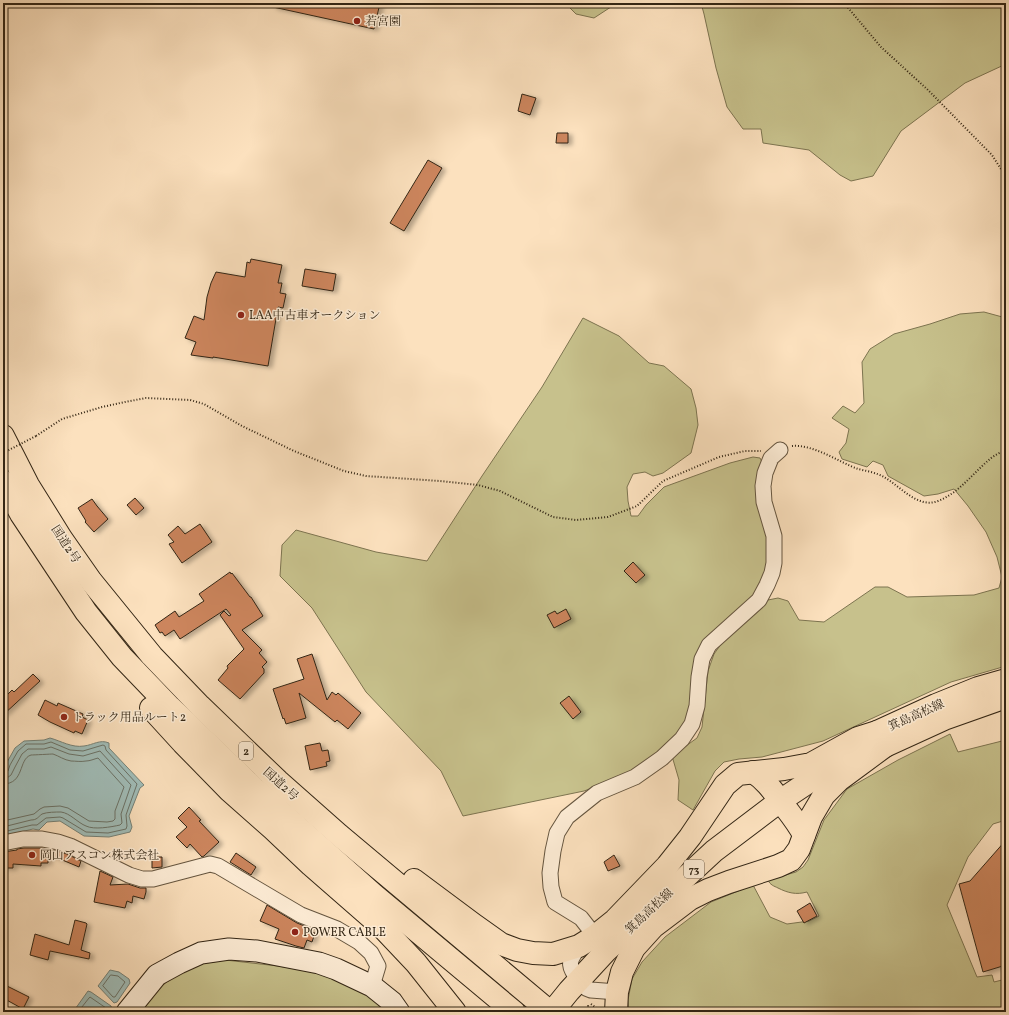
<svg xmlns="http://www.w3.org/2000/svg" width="1009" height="1015" viewBox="0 0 1009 1015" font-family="Vollkorn,'Noto Serif JP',serif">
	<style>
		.green { fill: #c7c18c; stroke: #7d7450 }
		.water { fill: #a0bcb7; stroke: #748076 }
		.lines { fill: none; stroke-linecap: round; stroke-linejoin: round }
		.shore { stroke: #6a7166; stroke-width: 1 }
		.building { fill: #cc855d; stroke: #332615; filter: url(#shadow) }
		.street-casing { stroke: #65553f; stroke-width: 17 }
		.secondary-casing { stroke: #332615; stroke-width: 23 }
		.primary-casing { stroke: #332615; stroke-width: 24 }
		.highway-casing { stroke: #332615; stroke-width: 24 }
		.path { stroke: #332615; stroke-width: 2; stroke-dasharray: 1 2; stroke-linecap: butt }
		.street { stroke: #fdecd5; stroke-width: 15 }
		.secondary { stroke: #fdecd5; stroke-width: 21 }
		.primary { stroke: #fce1be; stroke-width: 22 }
		.highway { stroke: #fce1be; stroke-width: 22 }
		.path-bridge { stroke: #332615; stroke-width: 2; stroke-dasharray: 1 2; stroke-linecap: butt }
		.poi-dot { fill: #8f2418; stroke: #fdecd5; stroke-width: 1.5 }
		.labels { text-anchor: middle; stroke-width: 3; stroke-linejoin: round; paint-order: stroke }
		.shield { fill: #fdecd5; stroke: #70614f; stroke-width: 1 }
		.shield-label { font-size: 11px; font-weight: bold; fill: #332615 }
		.poi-label { font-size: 12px; fill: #332615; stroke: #fdecd5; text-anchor: start }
		.street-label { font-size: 12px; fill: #332615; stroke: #fdecd5 }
	</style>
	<defs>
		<filter id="shadow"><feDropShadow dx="4" dy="2" stdDeviation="2" flood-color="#0004"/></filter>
	</defs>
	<rect width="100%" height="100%" fill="#fce1be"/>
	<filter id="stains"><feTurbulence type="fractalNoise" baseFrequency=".005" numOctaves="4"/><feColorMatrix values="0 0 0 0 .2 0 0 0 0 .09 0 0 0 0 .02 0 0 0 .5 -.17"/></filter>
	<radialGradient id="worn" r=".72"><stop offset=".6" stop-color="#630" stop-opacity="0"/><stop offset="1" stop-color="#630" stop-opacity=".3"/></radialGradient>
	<g class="green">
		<polygon points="565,3 617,3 594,18 576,14"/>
		<polygon points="701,3 1006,3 1006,7 1003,10 1006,12 1006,64 965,83 901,131 873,176 851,181 840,175 809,150 763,143 761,129 743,129 727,107 716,68 704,14"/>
		<polygon points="984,312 1006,318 1006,666 951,682 823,741 762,757 739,759 724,762 715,771 693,810 678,800 679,780 672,756 697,738 702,727 708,671 714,654 727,636 768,600 778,598 788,601 799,620 824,622 875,587 888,587 907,597 974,595 999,588 1002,577 997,557 986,532 968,506 954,489 938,494 924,496 888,476 883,465 873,461 867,467 842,459 839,452 846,443 849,429 832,418 843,406 855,413 864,403 862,362 870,349 894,334 930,324 960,314"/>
		<polygon points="583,318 619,336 649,363 664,366 691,389 696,408 698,425 691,453 663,473 653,476 645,472 633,474 627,487 628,501 631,516 638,516 646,505 664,487 730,463 753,457 760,458 762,462 770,551 764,581 755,595 705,643 687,719 677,734 661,753 625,776 584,791 463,816 441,771 366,692 312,608 280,576 282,545 296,530 376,552 427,561 482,476 542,387"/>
		<path d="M950 734 958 752 1006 740V820L993 824 968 857 947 905 977 977 992 975 994 982 1006 979V1012H629L628 1000 632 979 642 962 665 937 711 902 753 885 770 917 787 924 809 921 819 916 807 892C796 895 788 893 778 888 774 886 770 885 768 880L796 872 803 867 808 860 824 820 847 789 898 760Z"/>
		<polygon points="225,960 278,966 315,972 340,979 366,993 385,1012 138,1012 159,988 176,975 201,964"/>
	</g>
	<g class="water">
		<path d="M50 738C61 741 72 748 84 746 93 745 100 739 109 743V748L144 785 140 788 129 816 132 827 130 832 109 837 84 836 60 821 47 822 39 830 33 829 3 836V779L6 764 15 748 24 741 44 740Z"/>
		<polygon points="110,970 119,972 129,979 130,983 117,1002 114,1003 98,986"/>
		<polygon points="88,991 91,992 111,1006 112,1009 108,1012 73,1012"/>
	</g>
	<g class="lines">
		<g class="shore">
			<polyline points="3,773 6,773 8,771 10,765 18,751 26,744 44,744 51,742 70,750 83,751 103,745 105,746 106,750 137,784 126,815 127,826 126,829 108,833 86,832 63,818 60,817 46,818 37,825 32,825 3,832"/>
			<path d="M3 778H7L11 775 15 767 22 754 28 749H44L51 747 69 754 83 756 100 751 131 785 121 814 122 823 120 825C111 827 94 830 86 826 78 823 70 813 61 812 56 812 47 812 42 814 38 817 37 820 31 820L3 827"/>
			<path d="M3 784C25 784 18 759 31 755 33 755 52 754 53 754 59 756 64 760 71 761 75 761 81 762 86 761 90 761 94 759 98 758L124 787 115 811V819L113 821 107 822 89 821 68 808 60 806 44 807 40 809 34 814 3 821"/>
			<polygon points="111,975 118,976 125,982 115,997 113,997 103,986"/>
			<polyline points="78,1012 89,998 90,997 106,1008 106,1012"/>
		</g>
	</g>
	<g class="building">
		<polygon points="273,3 380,3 374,29 273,7"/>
		<polygon points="522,94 536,98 530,115 518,111"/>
		<polygon points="557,133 568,133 568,143 556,143"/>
		<polygon points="428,160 442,168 404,231 390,223"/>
		<polygon points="251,259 282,265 278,283 282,283 280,293 286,294 283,308 278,307 268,366 213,357 213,358 191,355 196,342 185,338 194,316 204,320 207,297 211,283 216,272 245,277 247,262 250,263"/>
		<polygon points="305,269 336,274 333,291 302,286"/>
		<polygon points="135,498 144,508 136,515 127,505"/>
		<polygon points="92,499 97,506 108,519 94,532 85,522 86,521 78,508"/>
		<polygon points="200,524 212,542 182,563 169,544 174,542 168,535 178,526 185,534"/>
		<polygon points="633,562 645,575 636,583 624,571"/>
		<polygon points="230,572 231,574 232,573 250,597 251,597 263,616 242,630 262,650 259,653 267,662 262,667 264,669 264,673 240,699 218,680 228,668 227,666 244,649 220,615 224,611 229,616 231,615 226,609 180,639 174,630 165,636 162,632 160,633 155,625 175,611 179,617 204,601 199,594"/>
		<polygon points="566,609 571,619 554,628 547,615 555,611 557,614"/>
		<polygon points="312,654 327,700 332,692 336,695 338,693 361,713 348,729 337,720 335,722 299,693 306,718 286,724 284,718 283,719 273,689 304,679 297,659"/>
		<polygon points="33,674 40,681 3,715 3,699 12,690 14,692"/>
		<polygon points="569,696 581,712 573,719 560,703"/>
		<polygon points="45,700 57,706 58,703 83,714 82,717 88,720 82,734 75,731 74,733 50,722 38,715"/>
		<polygon points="320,743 322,751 328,750 330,761 326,762 327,766 310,770 305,746"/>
		<polygon points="189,807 201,820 199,821 219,842 204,856 202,857 190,844 187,848 176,837 187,827 178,818"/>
		<polygon points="1006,840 1006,965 983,972 959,884 970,881"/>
		<polygon points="24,848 41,848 56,851 67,854 81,861 79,867 48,854 48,863 41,863 41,866 13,864 13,868 3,868 3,852 17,850 17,849"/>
		<polygon points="236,853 256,867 251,875 230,862"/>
		<polygon points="614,855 620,866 608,871 604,862"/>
		<polygon points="152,857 162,857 162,867 152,868"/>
		<polygon points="100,871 113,877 110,885 128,884 140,888 146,888 146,892 144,899 133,896 132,903 127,901 125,908 94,902"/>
		<polygon points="810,903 817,916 804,923 797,911"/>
		<polygon points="267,905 297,923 312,929 311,932 315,933 312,942 307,940 304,948 296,946 275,939 279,929 260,921"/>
		<polygon points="75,920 86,923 87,924 81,950 90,953 89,959 50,951 48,960 30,955 35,934 69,945"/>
		<polygon points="3,984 29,997 23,1009 3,998"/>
	</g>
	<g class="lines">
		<g class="street-casing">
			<g id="street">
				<polyline points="3,843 23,839 42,839 58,842 70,846 129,875 142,879 153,879 210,864 218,866 301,915 337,929 359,942 371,953 378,966 372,986"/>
				<polyline points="595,936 581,918 555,902 551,887 550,873 553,851 557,833 567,817 597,793 635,777 662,758 682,739 692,724 697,706 699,677 702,659 709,645 759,600 767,585 772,573 774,563 774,536 764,502 763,486 765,473 771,458 780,450"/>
				<path d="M575 975C566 962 572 958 579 946"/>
				<polyline points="586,988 591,990 617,992"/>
			</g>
		</g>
		<g class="secondary-casing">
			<polyline id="secondary" points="127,1012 157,975 179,963 201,953 229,949 257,951 319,963 336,969 372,986 392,1002 399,1012"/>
		</g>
		<g class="primary-casing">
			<g id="primary">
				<polyline points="867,754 885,746 944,719 1006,697"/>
				<polyline points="552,1012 569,991 605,952 714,851 780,801 807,783 835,766 877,732 936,705 978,688 1006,680"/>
			</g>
		</g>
		<g class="highway-casing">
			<g id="highway">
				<polyline points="3,436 28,485 61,538 91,581 152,656 200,706 278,781 339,835 550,1012"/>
				<polyline points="3,481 21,514 86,612 122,657 170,707 254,788 374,895 514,1012"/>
				<polyline points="151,708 183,743 230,791 273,829 311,865 382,927 416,963 455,1012"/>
				<path d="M753 772C767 781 775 794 785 807 792 816 799 825 804 835"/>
				<polyline points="414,880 473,924 501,944 517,950 533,953 553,954 579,946 595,936 615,920 667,866 690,837 725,785 738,774 784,769 811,764 858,738 877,732"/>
				<polyline points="616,1012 617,992 622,972 634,948 653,927 690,899 708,890 729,882 778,866 791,860 799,849 811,817 824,795 839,780 885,746"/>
			</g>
		</g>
		<g class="path">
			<polyline points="844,3 881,47 928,90 992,155 1006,177"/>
			<polyline points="36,436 62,419 102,407 125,402 146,398 190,400 204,404 242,426 294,451 344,471 366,476 440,481 478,485 500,491 553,517 576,520 608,517 637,506 663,481 719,457 745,451 761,451"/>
			<path d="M792 446C813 444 839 462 858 469 867 471 877 473 884 477 900 486 918 509 938 501 959 493 973 473 990 459 995 455 1001 452 1006 450"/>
			<polyline points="591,1004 599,1010"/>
			<polyline points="584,1011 588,1006 594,1012"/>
		</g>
		<use href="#street" class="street"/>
		<use href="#secondary" class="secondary"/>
		<use href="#primary" class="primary"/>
		<use href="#highway" class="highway"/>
		<polyline class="path-bridge" points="3,453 36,436"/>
	</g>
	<g class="poi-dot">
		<circle cx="357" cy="21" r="4"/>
		<circle cx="241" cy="315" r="4"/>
		<circle cx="64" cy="717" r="4"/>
		<circle cx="32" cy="855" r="4"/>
		<circle cx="295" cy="932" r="4"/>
	</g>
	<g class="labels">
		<g class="shield">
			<rect x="239" y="742" width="14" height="18" rx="3"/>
			<rect x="684" y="860" width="20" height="18" rx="3"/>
		</g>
		<g class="shield-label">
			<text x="246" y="755">2</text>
			<text x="694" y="873">73</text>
		</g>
		<g class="poi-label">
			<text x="365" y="25">若宮園</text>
			<text x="249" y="319">LAA中古車オークション</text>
			<text x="72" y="721">トラック用品ルート2</text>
			<text x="40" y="859">岡山アスコン株式会社</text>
			<text x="303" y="936">POWER CABLE</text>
		</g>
		<g class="street-label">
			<text transform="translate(66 544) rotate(57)" y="4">国道2号</text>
			<text transform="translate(916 715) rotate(-24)" y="4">箕島高松線</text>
			<text transform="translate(281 784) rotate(42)" y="4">国道2号</text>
			<text transform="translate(649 911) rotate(-43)" y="4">箕島高松線</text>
		</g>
	</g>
	<rect width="1009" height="1015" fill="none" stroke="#fce1be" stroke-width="16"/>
	<rect x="4" y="4" width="1001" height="1007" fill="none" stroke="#332615" stroke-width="2"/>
	<rect x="8" y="8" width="993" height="999" fill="none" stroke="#332615"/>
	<rect width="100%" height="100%" filter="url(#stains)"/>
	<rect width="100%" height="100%" fill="url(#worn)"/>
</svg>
